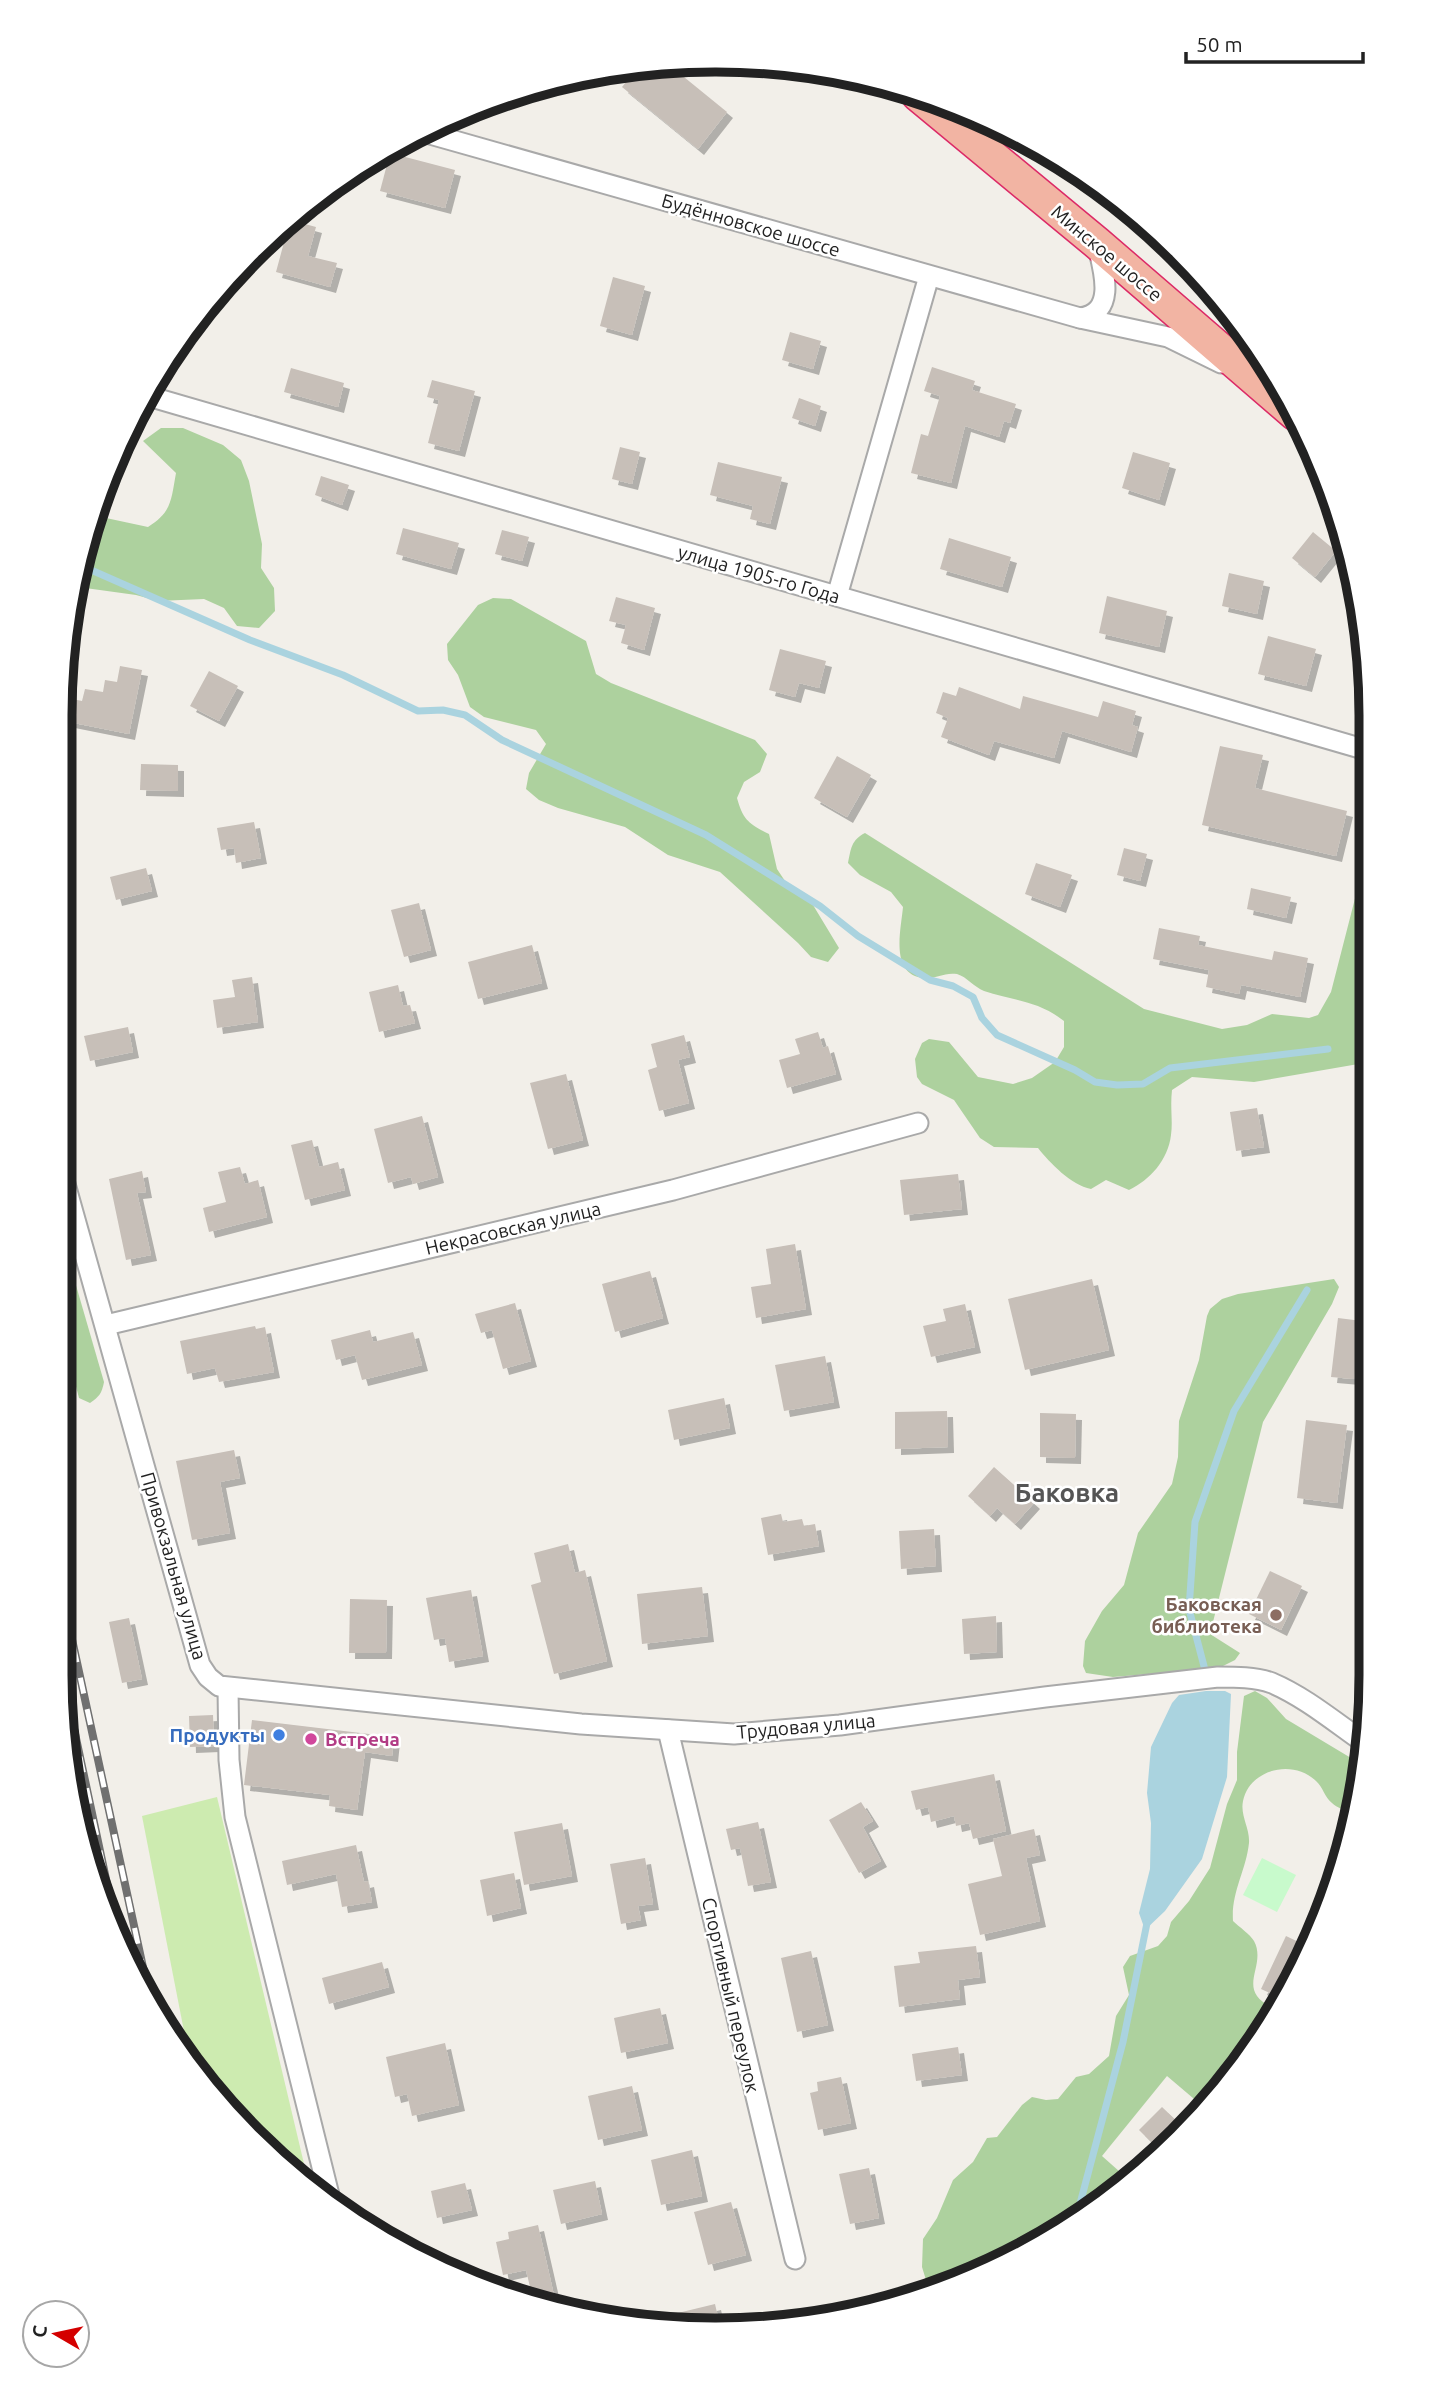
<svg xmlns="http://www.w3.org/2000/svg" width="1431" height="2390" viewBox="0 0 1431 2390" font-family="Ubuntu,sans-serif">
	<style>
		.grass { fill: #cdebb0 }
		.forest { fill: #add19e }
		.park { fill: #c8facc }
		.water { fill: #aad3df }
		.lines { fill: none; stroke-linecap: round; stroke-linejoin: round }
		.stream { stroke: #aad3df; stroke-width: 7 }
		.building { fill: #c7bfb8; filter: url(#shadow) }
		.minor-casing { stroke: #a9a9a9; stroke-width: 23 }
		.trunk-casing { stroke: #dc2a67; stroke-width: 35 }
		.minor { stroke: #fff; stroke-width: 19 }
		.trunk { stroke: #f2b4a3; stroke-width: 32 }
		.rail-casing { stroke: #707070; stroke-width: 8 }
		.rail { stroke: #fff; stroke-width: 5; stroke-dasharray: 16; stroke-linecap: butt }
		.education-dot { fill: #8d6e63; stroke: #fff; stroke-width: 2.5 }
		.shop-dot { fill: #3f7fe0; stroke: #fff; stroke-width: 2.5 }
		.hotel-dot { fill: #d1479c; stroke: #fff; stroke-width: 2.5 }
		.labels { text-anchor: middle; stroke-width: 5; stroke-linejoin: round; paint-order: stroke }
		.street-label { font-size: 19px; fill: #222; stroke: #fff }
		.education-label { font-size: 19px; font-weight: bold; fill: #785e54; stroke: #fff; text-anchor: end }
		.shop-label { font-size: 19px; font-weight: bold; fill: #366cbe; stroke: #fff; text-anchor: end }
		.hotel-label { font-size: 19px; font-weight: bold; fill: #b23c85; stroke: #fff; text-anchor: start }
		.district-label { font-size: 26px; font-weight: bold; fill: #555; stroke: #fff }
		.rim { fill: none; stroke: #222; stroke-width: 9 }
	</style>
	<defs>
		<filter id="shadow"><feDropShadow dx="6" dy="6" stdDeviation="0" flood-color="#0004"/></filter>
	</defs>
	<rect width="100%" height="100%" fill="#f2efe9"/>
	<polygon class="grass" points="217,1797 310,2189 195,2074 191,2067 142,1816"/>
	<g class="forest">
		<path d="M161 428H183L223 445 241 460 249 481 262 544 261 568 274 588 275 611 259 628 237 626 224 608 204 599 158 601 136 595 78 587 93 510 106 518 148 527C172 512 171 500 176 473L143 441Z"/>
		<path d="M493 598 511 599 586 641 596 674 611 683 755 740 767 754 760 772 744 782 737 798C743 820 749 824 769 834L777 869 787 884 813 905 839 948 828 962 811 957 798 943 720 872 668 855 625 827 558 808 539 800 526 789 529 773 546 744 536 730 484 717 470 707 458 675 448 660 447 644 478 605Z"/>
		<path d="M865 833 1144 1009 1222 1029 1247 1025 1272 1014 1309 1018 1318 1015 1331 992 1370 840V1062L1254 1082 1192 1077 1172 1090C1170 1107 1173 1121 1171 1135 1168 1160 1150 1180 1129 1190L1106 1180 1091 1189C1071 1185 1050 1163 1038 1148L994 1147 980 1138 954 1100 922 1084 917 1077 915 1059 922 1043 929 1039 949 1042 978 1077 1013 1084 1032 1078 1055 1062 1064 1047V1021C1037 1000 1014 1001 984 991 974 987 967 977 957 974 944 972 936 979 925 978 889 976 901 930 903 907L891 892 860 875 848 863C851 849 851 840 865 833Z"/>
		<path d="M60 1230 104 1382C102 1393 99 1397 90 1403L79 1398 60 1326Z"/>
		<polygon points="1334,1279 1339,1287 1332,1304 1263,1422 1210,1634 1240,1653 1235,1660 1219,1668 1113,1677 1086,1673 1083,1666 1085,1641 1102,1611 1124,1585 1138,1533 1172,1484 1178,1457 1179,1421 1199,1360 1207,1316 1210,1309 1222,1299 1238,1294"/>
		<path d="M1255 1691 1267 1698 1286 1719 1361 1764 1351 1813C1345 1810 1337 1808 1332 1803 1325 1798 1323 1787 1316 1781 1294 1759 1250 1768 1243 1801 1240 1816 1250 1828 1249 1843 1246 1871 1231 1892 1233 1921 1239 1927 1250 1934 1254 1941 1268 1967 1232 1991 1276 2009L1261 2039 1200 2104 1167 2076 1102 2156 1129 2180 1115 2195 936 2290 926 2280 922 2267 923 2239 937 2218 953 2180 973 2162 987 2138 997 2137 1022 2105 1032 2097 1046 2100 1058 2099 1076 2077 1089 2074 1109 2056 1116 2016 1129 1995 1123 1967 1130 1956 1158 1946 1167 1936 1171 1922 1189 1901 1210 1868 1227 1804 1237 1780V1752L1244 1696Z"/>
	</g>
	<polygon class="park" points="1262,1858 1296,1875 1277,1912 1243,1895"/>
	<polygon class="water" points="1206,1691 1225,1691 1231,1694 1227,1777 1202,1859 1165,1911 1145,1930 1139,1913 1150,1869 1151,1823 1147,1793 1151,1747 1172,1703 1179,1695"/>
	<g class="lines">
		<g class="stream">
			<polyline points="82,566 250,640 343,675 418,711 443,710 465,715 502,740 706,835 820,906 858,936 930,980 953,986 973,997 982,1018 997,1035 1075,1070 1095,1082 1117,1085 1143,1084 1170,1068 1328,1049"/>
			<polyline points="1205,1670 1189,1609 1195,1522 1234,1411 1307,1290"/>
			<polyline points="1077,2215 1123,2042 1147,1923"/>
		</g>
	</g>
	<g class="building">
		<polygon points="668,64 727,112 698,149 622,87 638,67"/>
		<polygon points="390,153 455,170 445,208 380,191"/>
		<polygon points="290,220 316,227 308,256 337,263 330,287 276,272"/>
		<polygon points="613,277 645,286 632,335 600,326"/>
		<polygon points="790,332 821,341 813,369 782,360"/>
		<polygon points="932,367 975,381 972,390 1016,404 1010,423 1004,421 999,437 965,426 951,483 911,473 921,434 928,436 940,396 924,391"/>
		<polygon points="291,368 344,383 338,407 284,392"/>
		<polygon points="432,380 475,391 459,451 428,443 439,400 427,397"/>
		<polygon points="799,398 821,406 815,426 792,418"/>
		<polygon points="620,447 640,452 632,484 612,479"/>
		<polygon points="1133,452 1170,463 1159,500 1122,488"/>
		<polygon points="718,462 782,477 770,524 750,519 753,506 710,495"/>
		<polygon points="321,476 349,485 342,505 315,495"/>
		<polygon points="403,528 459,543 451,569 396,554"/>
		<polygon points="502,530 529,537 522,561 495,554"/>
		<polygon points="1313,532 1336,551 1315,577 1292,558"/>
		<polygon points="949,538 1011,557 1002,587 940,569"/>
		<polygon points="1229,573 1264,581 1257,614 1222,606"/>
		<polygon points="1107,596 1167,611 1159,647 1099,633"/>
		<polygon points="616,597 655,608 644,650 621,643 626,625 609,621"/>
		<polygon points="1268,636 1316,649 1306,686 1258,674"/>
		<polygon points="780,649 826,661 819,688 799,683 795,697 769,690"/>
		<polygon points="120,666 142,670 129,734 64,721 68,698 82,701 85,689 103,692 105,680 117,682"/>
		<polygon points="209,671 238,686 219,721 190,706"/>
		<polygon points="959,687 1020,709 1023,696 1098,717 1103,701 1136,711 1132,725 1138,727 1131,752 1062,731 1054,758 994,741 989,755 941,737 948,718 936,713 943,692 956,696"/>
		<polygon points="1220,746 1263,755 1255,788 1347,811 1336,856 1202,825"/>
		<polygon points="837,756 871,775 847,817 814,798"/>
		<polygon points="141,764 178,765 178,791 140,790"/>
		<polygon points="254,822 261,858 236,863 234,848 221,850 217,828"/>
		<polygon points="1124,848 1147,854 1140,881 1117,875"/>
		<polygon points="1036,863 1072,875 1060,907 1025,894"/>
		<polygon points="146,868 152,891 116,900 110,877"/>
		<polygon points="1251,888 1291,897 1286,918 1247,909"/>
		<polygon points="419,903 431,950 404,957 391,910"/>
		<polygon points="1159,928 1200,936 1198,945 1272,960 1274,951 1308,958 1300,997 1241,985 1239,994 1206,987 1209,970 1153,959"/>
		<polygon points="532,945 542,983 478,999 468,962"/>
		<polygon points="252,977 258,1022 217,1028 213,1000 235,997 232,980"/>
		<polygon points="398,985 403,1006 410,1005 415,1023 379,1032 369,992"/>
		<polygon points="128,1027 133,1052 90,1061 84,1036"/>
		<polygon points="818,1032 823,1048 828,1046 836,1074 787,1088 779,1060 800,1054 795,1039"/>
		<polygon points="684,1035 690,1057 678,1060 689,1103 659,1111 648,1070 657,1067 651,1044"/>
		<polygon points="566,1074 583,1140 548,1149 530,1083"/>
		<polygon points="1257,1108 1264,1147 1236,1151 1230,1112"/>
		<polygon points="422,1116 438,1177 413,1184 411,1177 388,1183 374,1129"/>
		<polygon points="312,1140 319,1167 338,1162 345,1190 305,1200 291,1145"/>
		<polygon points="240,1167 245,1184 258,1180 267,1217 209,1232 203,1208 226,1202 218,1172"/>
		<polygon points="142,1171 146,1192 137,1193 151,1255 126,1260 109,1179"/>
		<polygon points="958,1174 962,1209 904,1215 900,1180"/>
		<polygon points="795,1244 806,1309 756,1318 751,1287 771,1284 766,1249"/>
		<polygon points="650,1271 663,1318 615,1332 602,1284"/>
		<polygon points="1092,1279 1109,1350 1025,1370 1008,1299"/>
		<polygon points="515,1303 531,1361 503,1369 492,1330 481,1333 475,1314"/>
		<polygon points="965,1304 975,1347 931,1357 923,1326 946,1321 943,1309"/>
		<polygon points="1338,1318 1370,1322 1370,1354 1357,1353 1354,1379 1331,1377"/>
		<polygon points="255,1326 256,1329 265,1327 274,1372 219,1382 215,1368 187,1374 180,1341"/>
		<polygon points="370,1330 373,1342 413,1332 422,1365 362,1380 355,1355 336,1360 331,1340"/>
		<polygon points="825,1356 834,1402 784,1411 775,1365"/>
		<polygon points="724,1398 730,1428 674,1440 668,1410"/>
		<polygon points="947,1411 948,1447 895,1449 895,1412"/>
		<polygon points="1040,1413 1076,1414 1075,1458 1040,1457"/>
		<polygon points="1306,1420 1347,1425 1337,1503 1297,1498"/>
		<polygon points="234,1450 240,1478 220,1482 230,1533 192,1540 176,1461"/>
		<polygon points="994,1467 1034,1503 1015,1524 997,1508 990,1516 968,1496"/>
		<polygon points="781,1514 783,1522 802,1519 804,1526 815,1524 819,1546 768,1555 761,1518"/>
		<polygon points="934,1529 936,1566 901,1569 899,1531"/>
		<polygon points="568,1544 575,1573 585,1570 607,1661 554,1674 531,1585 541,1582 534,1553"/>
		<polygon points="1270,1571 1302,1586 1281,1630 1249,1614"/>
		<polygon points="702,1587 708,1636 642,1644 637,1594"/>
		<polygon points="471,1590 483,1656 449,1662 445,1638 434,1640 426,1598"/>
		<polygon points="350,1599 387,1600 386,1653 349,1653"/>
		<polygon points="996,1616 997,1652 964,1654 962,1619"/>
		<polygon points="129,1618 142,1679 122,1683 109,1622"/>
		<polygon points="213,1715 214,1746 190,1747 189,1716"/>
		<polygon points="252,1720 394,1737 392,1756 365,1752 357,1810 329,1806 330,1795 244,1785"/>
		<polygon points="994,1774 1006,1831 973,1839 969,1823 956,1826 954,1816 931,1822 928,1807 916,1810 911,1791"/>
		<polygon points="861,1802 873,1821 863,1827 881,1861 859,1873 829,1820"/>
		<polygon points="758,1822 771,1882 748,1886 740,1848 731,1850 726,1829"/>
		<polygon points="562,1823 572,1876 524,1885 514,1832"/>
		<polygon points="1034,1829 1040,1855 1026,1858 1040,1921 980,1935 968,1884 1002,1876 993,1839"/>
		<polygon points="356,1845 364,1882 368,1881 372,1902 342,1907 336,1874 287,1885 282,1861"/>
		<polygon points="645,1858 653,1904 638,1906 641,1920 621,1924 610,1864"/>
		<polygon points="514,1873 521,1908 487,1916 480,1880"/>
		<polygon points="1286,1936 1307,1946 1281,1998 1261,1989"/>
		<polygon points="976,1946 980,1977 958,1980 960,1999 899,2007 894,1966 920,1963 918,1952"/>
		<polygon points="811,1951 828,2025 797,2032 781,1958"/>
		<polygon points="382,1962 389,1987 329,2004 322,1978"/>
		<polygon points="660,2008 668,2043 621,2053 614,2018"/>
		<polygon points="445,2043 459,2105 412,2116 407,2094 395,2097 386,2057"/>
		<polygon points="958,2047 962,2075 916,2081 912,2054"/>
		<polygon points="841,2077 851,2123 818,2130 810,2093 818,2091 817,2082"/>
		<polygon points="632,2086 642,2130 598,2140 588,2096"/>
		<polygon points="1162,2107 1181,2125 1158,2149 1139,2130"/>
		<polygon points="692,2150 702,2196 661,2205 651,2160"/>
		<polygon points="869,2168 879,2218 850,2224 839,2174"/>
		<polygon points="595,2181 602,2214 561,2224 553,2190"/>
		<polygon points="465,2183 472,2210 437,2218 431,2191"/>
		<polygon points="731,2202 746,2255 708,2265 694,2212"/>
		<polygon points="538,2225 556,2304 533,2300 526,2270 503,2275 496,2242 509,2239 508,2232"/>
		<polygon points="715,2304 721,2330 715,2330 649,2320"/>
	</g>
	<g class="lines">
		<g class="minor-casing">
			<g id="minor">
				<polyline points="423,132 1080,318 1168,337 1221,363"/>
				<path d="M1080 318C1118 313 1103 268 1097 243"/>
				<polyline points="148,396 1370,751"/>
				<polyline points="837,596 929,276"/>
				<path d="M60 1166 200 1665 208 1677 219 1686 581 1724 734 1734 840 1725 1045 1697 1218 1677C1235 1677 1256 1677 1272 1683 1305 1697 1336 1723 1365 1743"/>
				<polyline points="106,1325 673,1190 918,1123"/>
				<polyline points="228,1688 229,1760 235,1817 331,2203"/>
				<polyline points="668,1730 795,2259"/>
			</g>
		</g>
		<g class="trunk-casing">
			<polyline id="trunk" points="918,95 1097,243 1295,414"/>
		</g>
		<use href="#minor" class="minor"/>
		<use href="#trunk" class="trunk"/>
		<g class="rail-casing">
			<g id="rail">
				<polyline points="60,1584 146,1981"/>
				<polyline points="60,1663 116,1926"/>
			</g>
		</g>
		<use href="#rail" class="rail"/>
	</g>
	<circle class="education-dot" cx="1276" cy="1615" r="7"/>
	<circle class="shop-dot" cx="279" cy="1735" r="7"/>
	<circle class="hotel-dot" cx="311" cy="1739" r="7"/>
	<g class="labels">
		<g class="street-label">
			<text transform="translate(751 225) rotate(16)" y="7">Будённовское шоссе</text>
			<text transform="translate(1107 253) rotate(40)" y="7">Минское шоссе</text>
			<text transform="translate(759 574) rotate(16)" y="7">улица 1905-го Года</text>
			<text transform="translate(513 1228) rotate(-13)" y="7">Некрасовская улица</text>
			<text transform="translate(174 1566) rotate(74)" y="7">Привокзальная улица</text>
			<text transform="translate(806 1726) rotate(-5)" y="7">Трудовая улица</text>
			<text transform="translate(731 1995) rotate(77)" y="7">Спортивный переулок</text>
		</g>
		<g class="education-label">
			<text x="1262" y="1611">Баковская<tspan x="1262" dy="22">библиотека</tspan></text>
		</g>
		<g class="shop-label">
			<text x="265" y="1742">Продукты</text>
		</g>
		<g class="hotel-label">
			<text x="325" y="1746">Встреча</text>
		</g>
		<g class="district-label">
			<text x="1067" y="1502">Баковка</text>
		</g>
	</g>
	<path d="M0 0H1431V2390H0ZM715 72H716A643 643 0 0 1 1359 715V1675A643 643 0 0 1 716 2318H715A643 643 0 0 1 72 1675V715A643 643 0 0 1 715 72Z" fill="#fff" fill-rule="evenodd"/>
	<path class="rim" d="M715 72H716A643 643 0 0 1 1359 715V1675A643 643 0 0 1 716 2318H715A643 643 0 0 1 72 1675V715A643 643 0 0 1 715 72Z"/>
	<g transform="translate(56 2334) rotate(279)"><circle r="33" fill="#ffffff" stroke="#a7a7a7" stroke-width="2"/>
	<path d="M0-5L12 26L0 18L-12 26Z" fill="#d40000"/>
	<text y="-10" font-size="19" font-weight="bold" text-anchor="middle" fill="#222222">С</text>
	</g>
	<path d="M1186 52v10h177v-10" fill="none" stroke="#222222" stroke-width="3.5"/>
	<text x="1196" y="52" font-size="21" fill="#222222" stroke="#ffffff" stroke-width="5" paint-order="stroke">50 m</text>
</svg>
